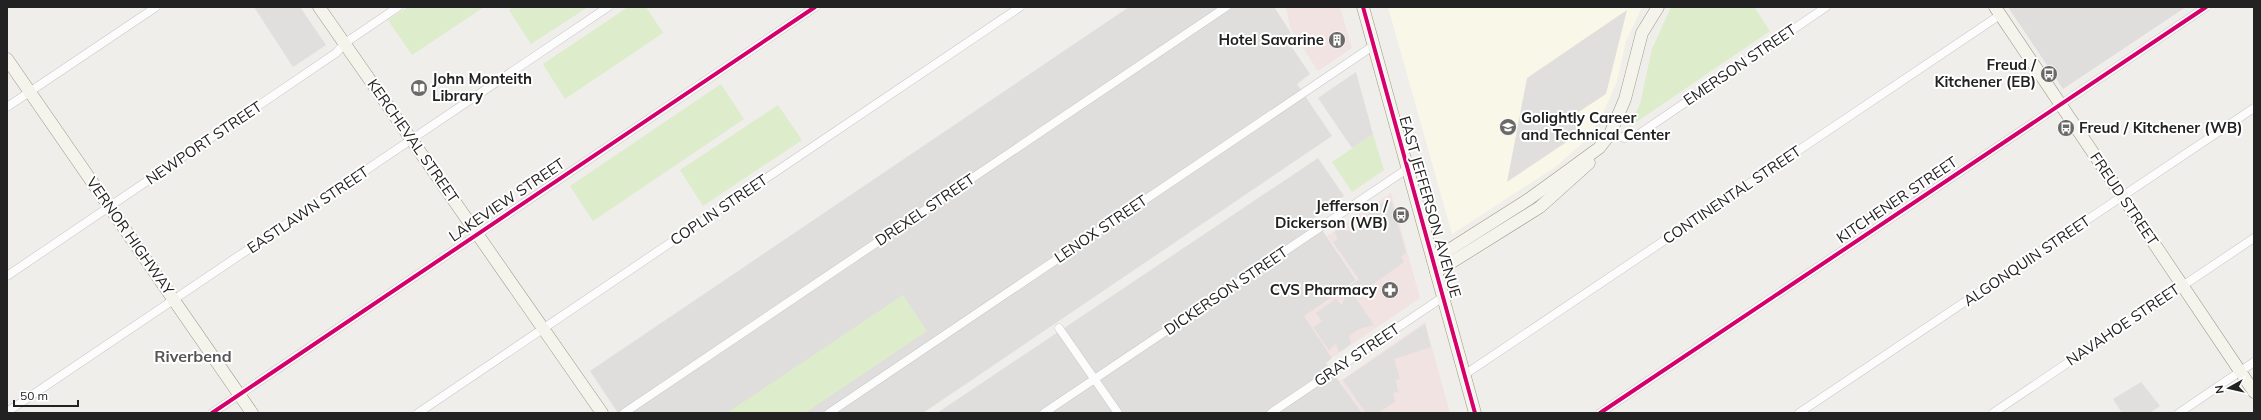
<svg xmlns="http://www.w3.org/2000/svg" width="2261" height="420" viewBox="0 0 2261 420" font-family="Mulish,sans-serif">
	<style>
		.residential { fill: #dfdedc }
		.commercial { fill: #f1e3e1 }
		.education { fill: #f8f7e8 }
		.grass { fill: #ddeccb }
		.parking { fill: #e0dfde }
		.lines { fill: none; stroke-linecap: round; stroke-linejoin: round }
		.street-casing { stroke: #c9c8c7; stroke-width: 9 }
		.secondary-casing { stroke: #999a82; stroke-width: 13 }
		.street { stroke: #fdfcfc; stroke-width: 8 }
		.secondary { stroke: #f4f4ed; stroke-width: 12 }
		.cycleway-casing { stroke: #fff; stroke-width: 6 }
		.cycleway { stroke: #d6006c; stroke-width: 4 }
		.labels { text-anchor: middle; stroke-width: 4; stroke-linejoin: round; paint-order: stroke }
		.poi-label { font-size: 15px; font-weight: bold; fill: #222; stroke: #fff; text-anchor: end }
		.street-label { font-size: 15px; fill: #222; stroke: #fff }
		.neighbourhood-label { font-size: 16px; font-weight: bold; fill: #555; stroke: #fff }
	</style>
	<rect width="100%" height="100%" fill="#f0eeeb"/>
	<g class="residential">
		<polygon points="1129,7 1274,7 1291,33 1285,37 1310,74 1297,84 1332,136 923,413 618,413 590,371"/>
		<polygon points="2008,7 2186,7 2063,89"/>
		<polygon points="1318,158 1344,196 1314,218 1356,280 1305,316 1332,358 1326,363 1362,413 937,413"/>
	</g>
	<g class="commercial">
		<polygon points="1286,7 1340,7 1352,48 1318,71 1290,28"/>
		<polygon points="1391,193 1420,298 1332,358 1304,316 1357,280 1327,236"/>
		<polygon points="1425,322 1450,413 1362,413 1340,381"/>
	</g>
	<polygon class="education" points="1388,7 1642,7 1626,41 1617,81 1603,114 1585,141 1554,168 1452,234"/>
	<g class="grass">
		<polygon points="408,7 484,7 412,55 388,20"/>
		<polygon points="513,7 588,7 531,44 509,10"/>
		<polygon points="628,7 646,7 663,33 565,99 543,64"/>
		<polygon points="1671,7 1754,7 1770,31 1629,127 1640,104 1652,49"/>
		<polygon points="721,84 744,119 593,221 570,186"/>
		<polygon points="778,105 802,140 703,206 680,170"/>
		<polygon points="1373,134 1384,170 1352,192 1332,162"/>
		<polygon points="903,295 927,331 805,413 727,413"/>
	</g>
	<g class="parking">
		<polygon points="254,7 300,7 326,45 293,67"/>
		<polygon points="1627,10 1606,94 1577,113 1577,135 1507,182 1527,78"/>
		<polygon points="1356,72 1373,134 1352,148 1318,98"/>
		<polygon points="1391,200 1406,253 1401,257 1404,262 1355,297 1374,325 1359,329 1349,336 1351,344 1339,352 1336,344 1329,350 1313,327 1322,321 1316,313 1336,299 1342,305 1345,296 1349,290 1347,288 1359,279 1333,242 1338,239 1334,232 1343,226 1346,231 1350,231 1370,218 1367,213 1382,203"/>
		<polygon points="1425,324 1431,347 1394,359 1400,379 1396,380 1398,392 1393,393 1395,402 1378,413 1366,413 1343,380"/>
		<polygon points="2141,382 2160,406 2150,413 2122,413 2113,399"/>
	</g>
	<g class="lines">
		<g class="street-casing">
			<g id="street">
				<polyline points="7,107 156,7"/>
				<polyline points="1610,134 1624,138 1636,136 1826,7"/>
				<polyline points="7,276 336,53 345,43 398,7"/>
				<polyline points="1059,328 1118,413"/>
				<polyline points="1464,375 2000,15"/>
				<polyline points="7,412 608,7"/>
				<polyline points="212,413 815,7"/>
				<polyline points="418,413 1020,7"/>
				<polyline points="624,413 1226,7"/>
				<polyline points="829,413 1373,46"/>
				<polyline points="1044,413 1407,169"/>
				<polyline points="1271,413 1443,297"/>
				<polyline points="1600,413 2206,7"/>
				<polyline points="1799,413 2254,108"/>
				<polyline points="1993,413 2254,238"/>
				<polyline points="2179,413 2254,362"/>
			</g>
		</g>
		<g class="secondary-casing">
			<g id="secondary">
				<polyline points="319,7 602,413"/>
				<polyline points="1363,7 1475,413"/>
				<polyline points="1995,7 2254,392"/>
				<polyline points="7,59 252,413"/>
				<polyline points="1433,260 1529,199 1599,148 1610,134 1625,99 1642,33 1658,7"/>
				<polyline points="1436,272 1540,207 1589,163"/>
			</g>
		</g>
		<use href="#street" class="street"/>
		<use href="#secondary" class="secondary"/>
		<g class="cycleway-casing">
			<g id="cycleway">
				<polyline points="1363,7 1475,413"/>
				<polyline points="212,413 815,7"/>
				<polyline points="1600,413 2206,7"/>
			</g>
		</g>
		<use href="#cycleway" class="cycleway"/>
	</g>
	<defs>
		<g id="building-disc" transform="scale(0.9)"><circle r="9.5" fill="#6a6968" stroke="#fff"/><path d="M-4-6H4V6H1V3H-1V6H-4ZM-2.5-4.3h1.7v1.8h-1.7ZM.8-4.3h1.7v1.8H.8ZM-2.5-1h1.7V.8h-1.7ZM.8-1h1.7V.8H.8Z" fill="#fff"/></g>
		<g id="bus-disc" transform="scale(0.9)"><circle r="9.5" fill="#6a6968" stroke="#fff"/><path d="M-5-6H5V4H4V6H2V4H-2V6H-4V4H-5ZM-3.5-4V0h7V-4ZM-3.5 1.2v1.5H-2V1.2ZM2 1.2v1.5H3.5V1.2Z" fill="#fff"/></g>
		<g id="library-disc" transform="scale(0.9)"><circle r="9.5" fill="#6a6968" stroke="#fff"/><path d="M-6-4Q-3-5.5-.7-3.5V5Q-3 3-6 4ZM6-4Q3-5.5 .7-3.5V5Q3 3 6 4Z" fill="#fff"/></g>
		<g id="school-disc" transform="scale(0.9)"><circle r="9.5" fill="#6a6968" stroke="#fff"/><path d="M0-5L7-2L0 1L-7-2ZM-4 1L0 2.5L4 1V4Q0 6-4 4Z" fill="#fff"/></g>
		<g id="pharmacy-disc" transform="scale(0.9)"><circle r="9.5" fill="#6a6968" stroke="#fff"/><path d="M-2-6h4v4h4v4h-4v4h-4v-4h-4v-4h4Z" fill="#fff"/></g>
	</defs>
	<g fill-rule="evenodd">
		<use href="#building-disc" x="1337" y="40"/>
		<use href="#bus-disc" x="2049" y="74"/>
		<use href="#library-disc" x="419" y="88"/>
		<use href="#school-disc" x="1508" y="127"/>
		<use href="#bus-disc" x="2066" y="128"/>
		<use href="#bus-disc" x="1401" y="215"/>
		<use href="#pharmacy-disc" x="1390" y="290"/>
	</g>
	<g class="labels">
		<g class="poi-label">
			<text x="1324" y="45">Hotel Savarine</text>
			<text x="2036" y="70">Freud /<tspan x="2036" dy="17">Kitchener (EB)</tspan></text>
			<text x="432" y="84" text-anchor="start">John Monteith<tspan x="432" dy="17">Library</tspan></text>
			<text x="1521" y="123" text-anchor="start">Golightly Career<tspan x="1521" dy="17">and Technical Center</tspan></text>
			<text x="2079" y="133" text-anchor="start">Freud / Kitchener (WB)</text>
			<text x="1388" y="211">Jefferson /<tspan x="1388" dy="17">Dickerson (WB)</tspan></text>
			<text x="1377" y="295">CVS Pharmacy</text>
		</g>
		<g class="street-label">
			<text transform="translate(1740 65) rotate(-34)" y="5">EMERSON STREET</text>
			<text transform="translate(413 141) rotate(55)" y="5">KERCHEVAL STREET</text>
			<text transform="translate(204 143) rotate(-34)" y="5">NEWPORT STREET</text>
			<text transform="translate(1732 195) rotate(-34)" y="5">CONTINENTAL STREET</text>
			<text transform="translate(2124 199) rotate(56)" y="5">FREUD STREET</text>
			<text transform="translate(507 200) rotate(-34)" y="5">LAKEVIEW STREET</text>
			<text transform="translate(1897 200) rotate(-34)" y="5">KITCHENER STREET</text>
			<text transform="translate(1430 207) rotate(74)" y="5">EAST JEFFERSON AVENUE</text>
			<text transform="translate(308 210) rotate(-34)" y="5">EASTLAWN STREET</text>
			<text transform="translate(719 210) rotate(-34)" y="5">COPLIN STREET</text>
			<text transform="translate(925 210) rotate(-34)" y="5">DREXEL STREET</text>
			<text transform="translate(1101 229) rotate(-34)" y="5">LENOX STREET</text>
			<text transform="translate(130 236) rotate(55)" y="5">VERNOR HIGHWAY</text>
			<text transform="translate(2027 261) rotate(-34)" y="5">ALGONQUIN STREET</text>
			<text transform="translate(1226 291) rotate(-34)" y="5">DICKERSON STREET</text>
			<text transform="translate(2123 325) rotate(-34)" y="5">NAVAHOE STREET</text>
			<text transform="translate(1357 355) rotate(-34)" y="5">GRAY STREET</text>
		</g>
		<g class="neighbourhood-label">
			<text x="193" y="362">Riverbend</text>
		</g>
	</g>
	<rect width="2261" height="420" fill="none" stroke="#222222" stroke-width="16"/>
	<g transform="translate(2229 388) rotate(262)" stroke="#ffffff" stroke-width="3" paint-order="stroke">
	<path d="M0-3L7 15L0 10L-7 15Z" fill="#222222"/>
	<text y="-6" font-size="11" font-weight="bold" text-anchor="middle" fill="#222222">N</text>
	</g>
	<path d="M14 400v6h64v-6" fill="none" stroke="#222222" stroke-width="2"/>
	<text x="20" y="400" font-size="12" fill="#222222" stroke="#ffffff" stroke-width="3" paint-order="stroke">50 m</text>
</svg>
